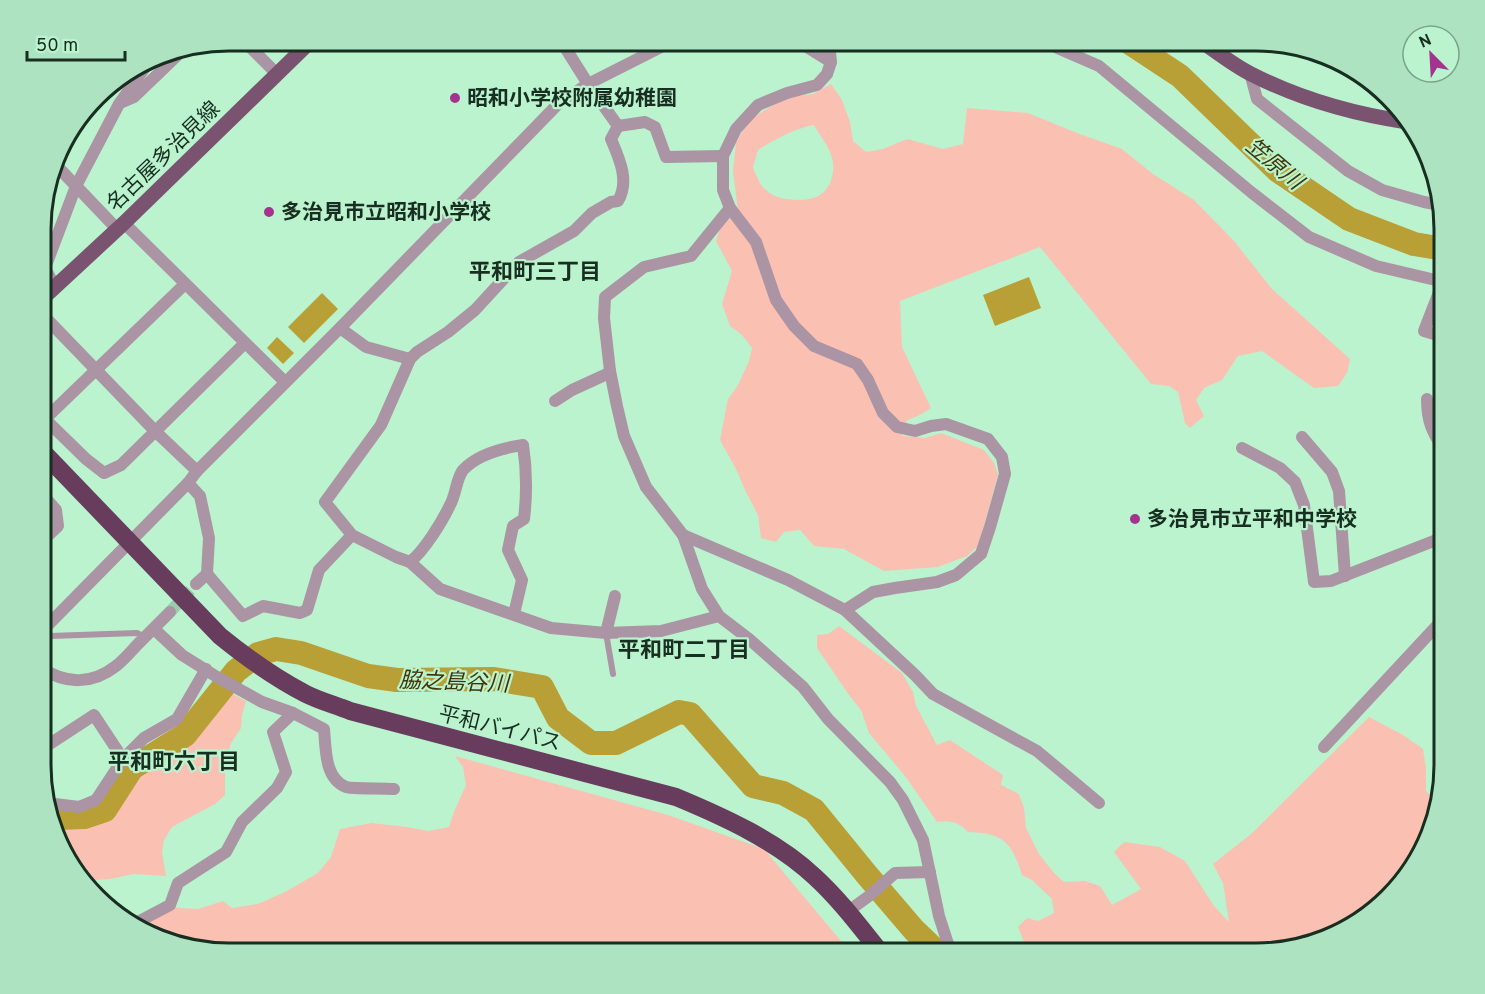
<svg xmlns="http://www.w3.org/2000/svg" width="1485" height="994" viewBox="0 0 1485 994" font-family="Overpass,'Noto Sans JP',sans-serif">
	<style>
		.green { fill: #fac1b2; fill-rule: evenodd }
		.water { fill: #b89f36 }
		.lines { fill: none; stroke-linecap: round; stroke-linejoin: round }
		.river { stroke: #b89f36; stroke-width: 24 }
		.street-tunnel { stroke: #99ccab; stroke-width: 12; stroke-dasharray: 12 6; stroke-linecap: butt }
		.lane { stroke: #ab94a4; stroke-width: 6 }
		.street { stroke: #ab94a4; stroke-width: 12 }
		.primary { stroke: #795370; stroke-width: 15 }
		.highway { stroke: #673c5d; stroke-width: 18 }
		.poi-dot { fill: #a43390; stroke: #baf3ce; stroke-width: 2 }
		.labels { text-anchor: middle; stroke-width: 4.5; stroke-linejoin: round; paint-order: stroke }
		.poi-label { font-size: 21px; font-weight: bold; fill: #172e20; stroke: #baf3ce; text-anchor: start }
		.street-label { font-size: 21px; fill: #172e20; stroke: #baf3ce }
		.water-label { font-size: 22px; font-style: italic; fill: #3f3508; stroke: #baf3ce }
		.neighbourhood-label { font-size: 22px; font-weight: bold; fill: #172e20; stroke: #baf3ce }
		.rim { fill: none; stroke: #172e20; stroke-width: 3 }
	</style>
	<rect width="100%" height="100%" fill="#baf3ce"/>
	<g class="green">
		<path d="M831 84 842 100 850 122 853 141 866 152 883 149 907 139 943 149 963 144 967 108 1028 113 1077 133 1122 149 1153 174 1194 200 1234 241 1272 289 1350 359 1347 373 1338 386 1314 388 1262 351 1238 356 1222 380 1204 388 1196 400 1204 416 1190 428 1185 423 1178 392 1169 386 1151 384 1040 247 900 301 902 347 931 408 918 416 907 420 902 436 925 438 941 433 984 450 994 463 998 475 978 546 967 556 938 567 884 571 844 549 814 546 800 530 784 532 776 542 761 538 758 515 745 490 737 471 720 440 728 399 738 385 749 361 752 348 742 335 730 326 722 304 732 271 716 241 721 226 738 211 733 171 736 143 748 121 784 98 813 94ZM814 125C819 134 829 147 832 158 836 169 831 189 820 195 808 203 777 201 767 191 760 186 756 175 753 167L758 150C776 139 793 129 814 125Z"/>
		<path d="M839 626 902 673 913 692 916 706 937 745 950 740 1003 775 1001 785 1019 794 1024 808 1026 828 1039 854 1054 873 1064 882 1085 881 1100 886 1112 905 1141 889 1114 852 1124 842 1160 847 1185 861 1214 906 1229 922 1223 883 1213 864 1251 834 1369 717 1403 735 1423 749 1426 768V791L1436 801 1412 870 1350 928 1268 953H1022L1027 950 1018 927 1027 918 1038 921 1054 913 1052 899 1032 880 1022 875C1012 843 1004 833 968 832 959 822 949 820 937 822L905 776 869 733 861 710 849 695 817 648V635L828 634Z"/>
		<polygon points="228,692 246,701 242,715 241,728 230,745 225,772 225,795 215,804 172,827 164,840 162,852 166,876 134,874 110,879 94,880 88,883 66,859 54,823 86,824 109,814 138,774 190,741"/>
		<polygon points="455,756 668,815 764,849 851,953 229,953 169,944 127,923 166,905 180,908 198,909 223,901 232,908 258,904 285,892 318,873 331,857 340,829 371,823 407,827 428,831 449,827 454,812 466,785 463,767"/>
	</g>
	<g class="water">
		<polygon points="1029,277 1041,308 995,326 983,295"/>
		<polygon points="322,293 338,309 304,343 288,327"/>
		<polygon points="277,337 294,353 283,364 267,348"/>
	</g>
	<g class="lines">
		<g class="river">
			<polyline points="1127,41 1180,76 1277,170 1349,219 1414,244 1444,249"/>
			<polyline points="51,816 58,818 84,817 105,810 132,768 185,735 236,671 258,654 276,649 301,653 368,676 397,680 494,679 542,687 558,718 591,743 616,743 679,712 690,714 753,786 783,793 814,810 867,875 914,930 938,953"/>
		</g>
		<polyline class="street-tunnel" points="170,612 196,584"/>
		<g class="lane">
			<polyline points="606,633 613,674"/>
			<polyline points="42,634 50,636 137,633 145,637"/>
		</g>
		<g class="street">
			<polyline points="244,41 277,74"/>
			<polyline points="797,41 831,62"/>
			<polyline points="825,41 830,52 831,62 827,74 817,85 787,93 758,105 736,129 723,156 723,190 730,208 756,242 776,300 794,326 814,346 857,364 868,380 883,413 897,427 915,431 931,426 946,424 988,439 1002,457 1005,474 990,527 981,554 956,575 937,582 895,588 873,592 845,610"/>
			<polyline points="1008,41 1053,46 1099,66 1251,192 1309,237 1376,266 1444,282"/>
			<polyline points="1250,73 1257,99 1348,171 1382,190 1424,202 1440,205"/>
			<polyline points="120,103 134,97 184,49"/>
			<polyline points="618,126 645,122 655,127 666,157 723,156"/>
			<polyline points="55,164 117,229"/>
			<polyline points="730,208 691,256 644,267 605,297 604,318 610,371 617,406 624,436 646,487 683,535 702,589 719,616 749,639 803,687 828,719 890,782 903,800 923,840 939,916 951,953"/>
			<polyline points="124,223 285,382"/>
			<polyline points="1443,282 1424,331 1444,337"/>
			<polyline points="55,287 45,268 76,186 119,104 151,59"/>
			<polyline points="42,314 155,431 197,471"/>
			<path d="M340 328 366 347 410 359 417 352 448 332 475 310 519 262 574 231 592 213 611 202 618 201C630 181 619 158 611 139L618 126 588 84 561 41"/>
			<polyline points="410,359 381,425 325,502 352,535 396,557 410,562 440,589 551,628 606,633 661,631 719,616"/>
			<path d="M1427 399C1427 421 1432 432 1444 450"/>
			<polyline points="555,401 572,390 607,374 610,371"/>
			<polyline points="45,419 86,459 104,473 121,465 245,343"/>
			<polyline points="42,422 185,284"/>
			<polyline points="1302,437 1332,472 1339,491 1345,576"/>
			<polyline points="1242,448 1280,468 1295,482 1304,505 1314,582 1331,581 1444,537"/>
			<polyline points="188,483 200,496 209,538 207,574 196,584"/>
			<polyline points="42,494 56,510 58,526 42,541"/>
			<polyline points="683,535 788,580 845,610 915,675 933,694 1037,751 1099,803"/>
			<path d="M410 562C424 551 442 522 450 505 456 495 456 479 463 470 478 454 502 448 523 445 527 471 527 494 524 519L513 526 508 550 522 580 514 614"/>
			<polyline points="207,574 243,616 263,606 300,613 307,610 319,570 352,535"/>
			<path d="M154 629 182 655 217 677 262 702 293 713 324 729C326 748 324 778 346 787 352 789 385 788 394 789"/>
			<polyline points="42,631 188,483 197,471 340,328 559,103 588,84 673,41"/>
			<polyline points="606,633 615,596"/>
			<path d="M42 668C66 685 93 684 116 666 125 659 132 650 140 642 150 632 160 622 170 612"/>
			<polyline points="1324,747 1444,618"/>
			<polyline points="42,749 94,715 123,759"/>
			<polyline points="47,803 79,807 96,800 123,759 144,738 177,719 206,669"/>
			<polyline points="847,912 869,896 895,873 930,872"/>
			<polyline points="132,925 170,905 178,883 226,852 242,822 277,788 286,772 273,732 293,713"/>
		</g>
		<g class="primary">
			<path d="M1201 41C1217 52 1233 65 1251 74 1300 99 1353 114 1407 122"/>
			<polyline points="42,299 124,223 311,41"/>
		</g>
		<path class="highway" d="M42 451 220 636C247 658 275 678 306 694 320 701 335 705 350 711L676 797C724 817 777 841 815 877 840 900 860 927 881 953"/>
	</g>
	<g class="poi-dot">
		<circle cx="455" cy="98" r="6"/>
		<circle cx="269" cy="212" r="6"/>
		<circle cx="1135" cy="519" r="6"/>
	</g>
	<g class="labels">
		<g class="poi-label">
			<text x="467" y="105">昭和小学校附属幼稚園</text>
			<text x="281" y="219">多治見市立昭和小学校</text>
			<text x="1147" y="526">多治見市立平和中学校</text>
		</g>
		<g class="street-label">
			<text transform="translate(163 156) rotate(-44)" y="7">名古屋多治見線</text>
			<text transform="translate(500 728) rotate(14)" y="7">平和バイパス</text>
		</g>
		<g class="water-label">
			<text transform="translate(1275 163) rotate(40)" y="8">笠原川</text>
			<text transform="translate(454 681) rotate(2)" y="8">脇之島谷川</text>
		</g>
		<g class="neighbourhood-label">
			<text x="535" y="279">平和町三丁目</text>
			<text x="684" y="657">平和町二丁目</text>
			<text x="174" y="769">平和町六丁目</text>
		</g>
	</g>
	<path d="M0 0H1485V994H0ZM229 51H1256A178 178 0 0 1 1434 229V765A178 178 0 0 1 1256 943H229A178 178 0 0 1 51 765V229A178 178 0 0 1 229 51Z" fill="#ade3c0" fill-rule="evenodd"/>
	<path class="rim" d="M229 51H1256A178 178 0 0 1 1434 229V765A178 178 0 0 1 1256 943H229A178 178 0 0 1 51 765V229A178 178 0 0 1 229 51Z"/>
	<g transform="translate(1431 54) rotate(336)"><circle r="28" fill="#baf3ce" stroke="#79a488" stroke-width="1.5"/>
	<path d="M0-4.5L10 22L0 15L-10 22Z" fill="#a43390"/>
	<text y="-9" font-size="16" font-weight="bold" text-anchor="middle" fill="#172e20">N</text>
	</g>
	<path d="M27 51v9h98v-9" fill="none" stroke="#172e20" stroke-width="3"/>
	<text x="36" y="51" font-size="18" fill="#172e20" stroke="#baf3ce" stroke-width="4.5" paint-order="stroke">50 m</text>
</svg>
